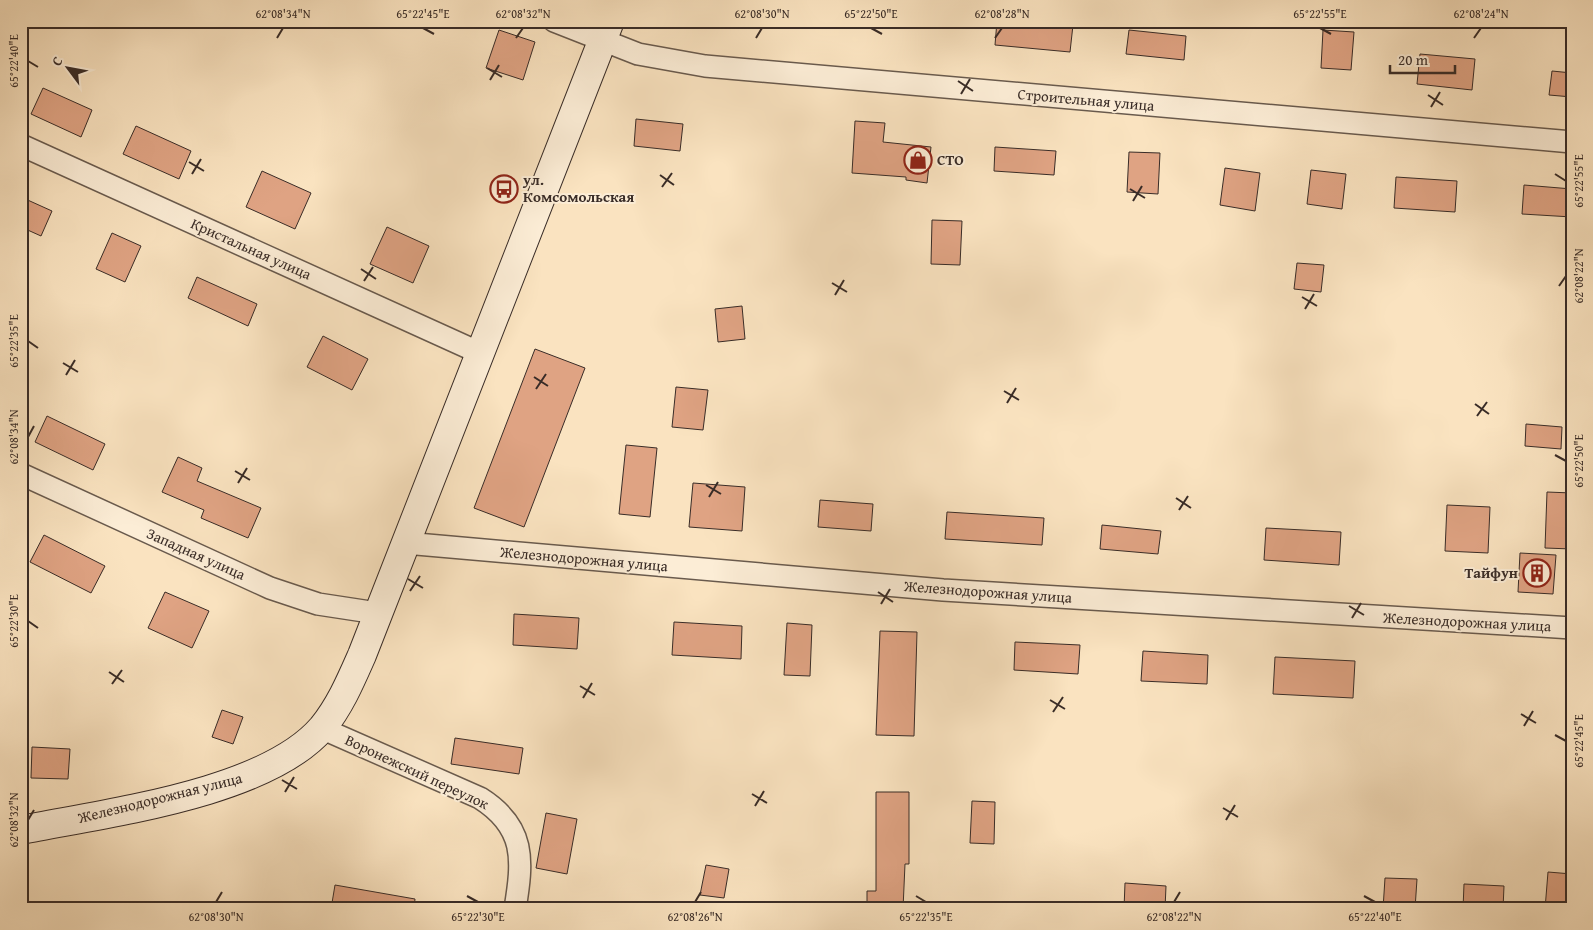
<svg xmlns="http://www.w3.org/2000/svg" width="1593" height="930" viewBox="0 0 1593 930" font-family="'Gentium Book Plus',serif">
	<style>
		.building { fill: #dfa383; stroke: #392c27 }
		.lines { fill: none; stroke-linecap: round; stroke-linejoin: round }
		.minor-casing { stroke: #695a4d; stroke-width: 24 }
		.secondary-casing { stroke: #392c27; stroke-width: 30 }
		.minor { stroke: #fcedd6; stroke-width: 21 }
		.secondary { stroke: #fcedd6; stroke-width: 28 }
		.ticks { fill: none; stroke: #392c27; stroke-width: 2 }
		.labels { text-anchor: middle; stroke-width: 4; stroke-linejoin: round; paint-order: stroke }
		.street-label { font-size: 15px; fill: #392c27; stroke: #fcedd6 }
		.poi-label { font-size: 15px; font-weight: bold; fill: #392c27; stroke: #fcedd6; text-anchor: start }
		.neatline { fill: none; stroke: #392c27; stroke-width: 2 }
		.ticks-label { font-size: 12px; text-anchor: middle; fill: #392c27 }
	</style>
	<rect width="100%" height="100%" fill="#fae3c0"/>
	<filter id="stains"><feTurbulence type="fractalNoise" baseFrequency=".004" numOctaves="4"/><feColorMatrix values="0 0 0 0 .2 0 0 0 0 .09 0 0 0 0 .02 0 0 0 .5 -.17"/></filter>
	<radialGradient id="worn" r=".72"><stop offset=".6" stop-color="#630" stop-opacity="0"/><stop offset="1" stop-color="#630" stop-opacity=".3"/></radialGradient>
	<g class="building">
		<polygon points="997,21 1037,21 1073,25 1070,52 995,45"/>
		<polygon points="499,30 535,42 523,80 486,68"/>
		<polygon points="1129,30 1186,36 1184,60 1126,54"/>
		<polygon points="1323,30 1354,32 1351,70 1321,68"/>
		<polygon points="1420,54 1475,59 1472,90 1417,84"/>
		<polygon points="1552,71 1572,73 1572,97 1549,95"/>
		<polygon points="43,88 92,110 81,137 31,114"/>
		<polygon points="636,119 683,124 680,151 634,146"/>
		<polygon points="855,121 885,123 883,142 931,147 927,183 906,180 906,177 852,173"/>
		<polygon points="136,126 191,151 179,179 123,154"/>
		<polygon points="995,147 1056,151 1054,175 994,171"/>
		<polygon points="1129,152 1160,153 1158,194 1127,192"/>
		<polygon points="1225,168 1260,173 1255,211 1220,205"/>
		<polygon points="1311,170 1346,174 1342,209 1307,204"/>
		<polygon points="262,171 311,193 295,229 246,207"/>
		<polygon points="1396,177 1457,181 1455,212 1394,208"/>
		<polygon points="1524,185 1572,189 1572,217 1522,214"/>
		<polygon points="21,197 52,211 41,236 21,227"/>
		<polygon points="932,220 962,221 960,265 931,264"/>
		<polygon points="387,227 429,246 413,283 370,264"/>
		<polygon points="112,233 141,246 125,282 96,269"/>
		<polygon points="1297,263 1324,265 1321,292 1294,289"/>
		<polygon points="197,277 257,304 248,326 188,298"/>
		<polygon points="742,306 745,339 718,342 715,309"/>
		<polygon points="323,336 368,359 352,390 307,367"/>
		<polygon points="535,349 585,368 524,527 474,508"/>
		<polygon points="676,387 708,390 703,430 672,427"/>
		<polygon points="47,416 105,444 93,470 35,442"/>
		<polygon points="1526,424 1562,427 1561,449 1525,446"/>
		<polygon points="626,445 657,448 650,517 619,514"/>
		<polygon points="178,457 202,468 197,481 261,508 248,538 201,518 204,510 162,492"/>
		<polygon points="693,483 745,487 742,531 689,527"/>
		<polygon points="1547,492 1572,493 1572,549 1545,548"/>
		<polygon points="820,500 873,504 871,531 818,527"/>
		<polygon points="1447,505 1490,507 1488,553 1445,551"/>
		<polygon points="947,512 1044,518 1042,545 945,539"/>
		<polygon points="1102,525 1161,531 1158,554 1100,549"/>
		<polygon points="1266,528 1341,532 1339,565 1264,560"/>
		<polygon points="44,535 105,566 91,593 30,562"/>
		<polygon points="1520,553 1556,555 1553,594 1518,592"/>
		<polygon points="165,592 209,611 192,648 148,628"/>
		<polygon points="514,614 579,618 577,649 513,645"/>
		<polygon points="674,622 742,626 741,659 672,655"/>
		<polygon points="787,623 812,625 810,676 784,675"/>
		<polygon points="880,631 917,632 914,736 876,735"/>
		<polygon points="1015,642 1080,645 1078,674 1014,670"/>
		<polygon points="1143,651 1208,655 1207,684 1141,681"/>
		<polygon points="1275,657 1355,661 1353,698 1273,694"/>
		<polygon points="222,710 243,717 233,744 212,737"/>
		<polygon points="455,738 523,748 519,774 451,764"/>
		<polygon points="32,747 70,749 68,779 31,778"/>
		<polygon points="876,792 909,792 909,864 905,864 903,909 867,909 867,891 876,891"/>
		<polygon points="972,801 995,802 994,844 970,843"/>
		<polygon points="546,813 577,819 567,874 536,868"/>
		<polygon points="706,865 729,869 724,898 700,895"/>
		<polygon points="1548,872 1572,874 1572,909 1545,909"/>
		<polygon points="1385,878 1417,879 1415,909 1383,909"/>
		<polygon points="1125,883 1166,886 1165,909 1124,909"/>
		<polygon points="1464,884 1504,886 1503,909 1463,909"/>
		<polygon points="335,885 415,899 414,909 331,909"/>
	</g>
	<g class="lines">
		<g class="minor-casing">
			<g id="minor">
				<polyline points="554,21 638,54 705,66 1572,142"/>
				<polyline points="21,145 480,353"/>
				<polyline points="21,474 270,588 318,604 377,613"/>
				<polyline points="405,543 943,590 1572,628"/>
				<path d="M321 728 480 798C526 827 523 860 515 909"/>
			</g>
		</g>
		<g class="secondary-casing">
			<path id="secondary" d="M21 830C105 813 265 794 322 728 340 706 351 680 362 655L610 21"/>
		</g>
		<use href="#minor" class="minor"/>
		<use href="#secondary" class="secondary"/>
	</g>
	<path class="ticks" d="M423 28 434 34M871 28 882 34M1320 28 1331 34M277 38 283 28M516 38 523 28M756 38 762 28M995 38 1002 28M1474 38 1481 28M28 61 38 67M487 68 502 77M490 80 499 65M958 81 973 91M961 94 970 79M1428 95 1443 105M1431 107 1440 92M189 162 204 171M192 174 201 159M1555 174 1566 181M660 175 674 185M662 187 672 173M1130 189 1145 198M1133 201 1142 186M361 269 376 279M364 281 373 267M832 283 847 292M1559 286 1566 276M835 295 844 280M1302 297 1317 306M1305 309 1314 294M28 341 38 348M63 363 78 372M66 375 75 360M534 377 548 386M536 389 546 374M1004 391 1019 400M1007 403 1016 388M1475 404 1489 414M1477 416 1487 402M28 437 34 426M1555 455 1566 461M235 471 250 480M238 483 247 468M706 485 721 494M709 497 718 482M1176 498 1191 508M1179 510 1188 496M408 579 423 588M410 591 420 576M878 592 893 602M881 604 890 589M1349 606 1364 615M1352 618 1361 603M28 621 38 628M109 672 124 682M112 684 122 670M580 686 595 695M583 698 592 683M1050 700 1065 709M1053 712 1063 697M1521 714 1536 723M1524 726 1533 711M1555 735 1566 741M282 780 297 789M285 792 294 777M752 794 767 803M755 806 764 791M1223 808 1238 817M28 820 34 810M1226 820 1235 805M467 896 478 902M916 896 926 902M1364 896 1375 902M216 902 222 892M695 902 701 892M1174 902 1180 892"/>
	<defs>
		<g id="shop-ring" transform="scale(1.4375)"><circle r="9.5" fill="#fcedd6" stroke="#8f2418" stroke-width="1.5"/><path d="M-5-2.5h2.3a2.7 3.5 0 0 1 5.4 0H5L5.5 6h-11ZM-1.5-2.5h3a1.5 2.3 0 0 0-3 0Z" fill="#8f2418"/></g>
		<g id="bus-ring" transform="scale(1.4375)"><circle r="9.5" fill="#fcedd6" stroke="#8f2418" stroke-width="1.5"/><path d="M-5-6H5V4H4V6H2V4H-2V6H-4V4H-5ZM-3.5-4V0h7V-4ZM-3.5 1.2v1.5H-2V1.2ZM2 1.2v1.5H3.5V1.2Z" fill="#8f2418"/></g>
		<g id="building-ring" transform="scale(1.4375)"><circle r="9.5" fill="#fcedd6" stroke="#8f2418" stroke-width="1.5"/><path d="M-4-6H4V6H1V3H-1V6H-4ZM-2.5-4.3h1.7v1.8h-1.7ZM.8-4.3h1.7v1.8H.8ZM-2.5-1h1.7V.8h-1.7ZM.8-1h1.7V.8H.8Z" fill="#8f2418"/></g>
	</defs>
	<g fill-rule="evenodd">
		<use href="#shop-ring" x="918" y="160"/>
		<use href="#bus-ring" x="504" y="189"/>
		<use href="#building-ring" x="1537" y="573"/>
	</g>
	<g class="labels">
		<g class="street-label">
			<text transform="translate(1086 100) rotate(5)" y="5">Строительная улица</text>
			<text transform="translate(251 249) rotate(24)" y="5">Кристальная улица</text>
			<text transform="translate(196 554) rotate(24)" y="5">Западная улица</text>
			<text transform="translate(584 559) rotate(5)" y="5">Железнодорожная улица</text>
			<text transform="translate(988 592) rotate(4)" y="5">Железнодорожная улица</text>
			<text transform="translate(1467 622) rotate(3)" y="5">Железнодорожная улица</text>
			<text transform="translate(417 772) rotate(25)" y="5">Воронежский переулок</text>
			<text transform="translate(160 798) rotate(-14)" y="5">Железнодорожная улица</text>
		</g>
		<g class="poi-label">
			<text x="937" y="165">СТО</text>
			<text x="523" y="185">ул.<tspan x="523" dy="17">Комсомольская</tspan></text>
			<text x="1518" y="578" text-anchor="end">Тайфун</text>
		</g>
	</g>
	<rect width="1593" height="930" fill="none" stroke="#fae3c0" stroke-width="55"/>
	<g transform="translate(68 68) rotate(302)" stroke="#fcedd6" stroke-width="4" paint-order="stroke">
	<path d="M0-4L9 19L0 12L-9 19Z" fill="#392c27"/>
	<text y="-8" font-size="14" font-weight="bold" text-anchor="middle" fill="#392c27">С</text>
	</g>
	<path d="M1390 65v8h65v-8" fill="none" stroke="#392c27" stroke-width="2.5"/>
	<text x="1398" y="65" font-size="15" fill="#392c27" stroke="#fcedd6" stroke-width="4" paint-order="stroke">20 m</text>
	<rect x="28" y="28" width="1538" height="874" class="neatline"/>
	<g class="ticks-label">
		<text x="283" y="18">62°08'34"N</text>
		<text x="423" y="18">65°22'45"E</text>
		<text x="523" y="18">62°08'32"N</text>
		<text x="762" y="18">62°08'30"N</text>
		<text x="871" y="18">65°22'50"E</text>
		<text x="1002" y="18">62°08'28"N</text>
		<text x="1320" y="18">65°22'55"E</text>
		<text x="1481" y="18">62°08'24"N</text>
		<text transform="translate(14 61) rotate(-90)" y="4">65°22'40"E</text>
		<text transform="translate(1579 181) rotate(-90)" y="4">65°22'55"E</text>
		<text transform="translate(1579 276) rotate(-90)" y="4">62°08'22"N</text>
		<text transform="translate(14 341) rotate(-90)" y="4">65°22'35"E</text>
		<text transform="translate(14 437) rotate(-90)" y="4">62°08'34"N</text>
		<text transform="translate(1579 461) rotate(-90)" y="4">65°22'50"E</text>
		<text transform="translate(14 621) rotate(-90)" y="4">65°22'30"E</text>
		<text transform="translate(1579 741) rotate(-90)" y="4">65°22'45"E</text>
		<text transform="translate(14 820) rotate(-90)" y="4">62°08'32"N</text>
		<text x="216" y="921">62°08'30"N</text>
		<text x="478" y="921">65°22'30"E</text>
		<text x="695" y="921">62°08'26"N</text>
		<text x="926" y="921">65°22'35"E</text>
		<text x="1174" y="921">62°08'22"N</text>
		<text x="1375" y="921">65°22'40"E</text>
	</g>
	<rect width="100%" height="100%" filter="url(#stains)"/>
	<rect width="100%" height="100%" fill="url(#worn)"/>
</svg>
